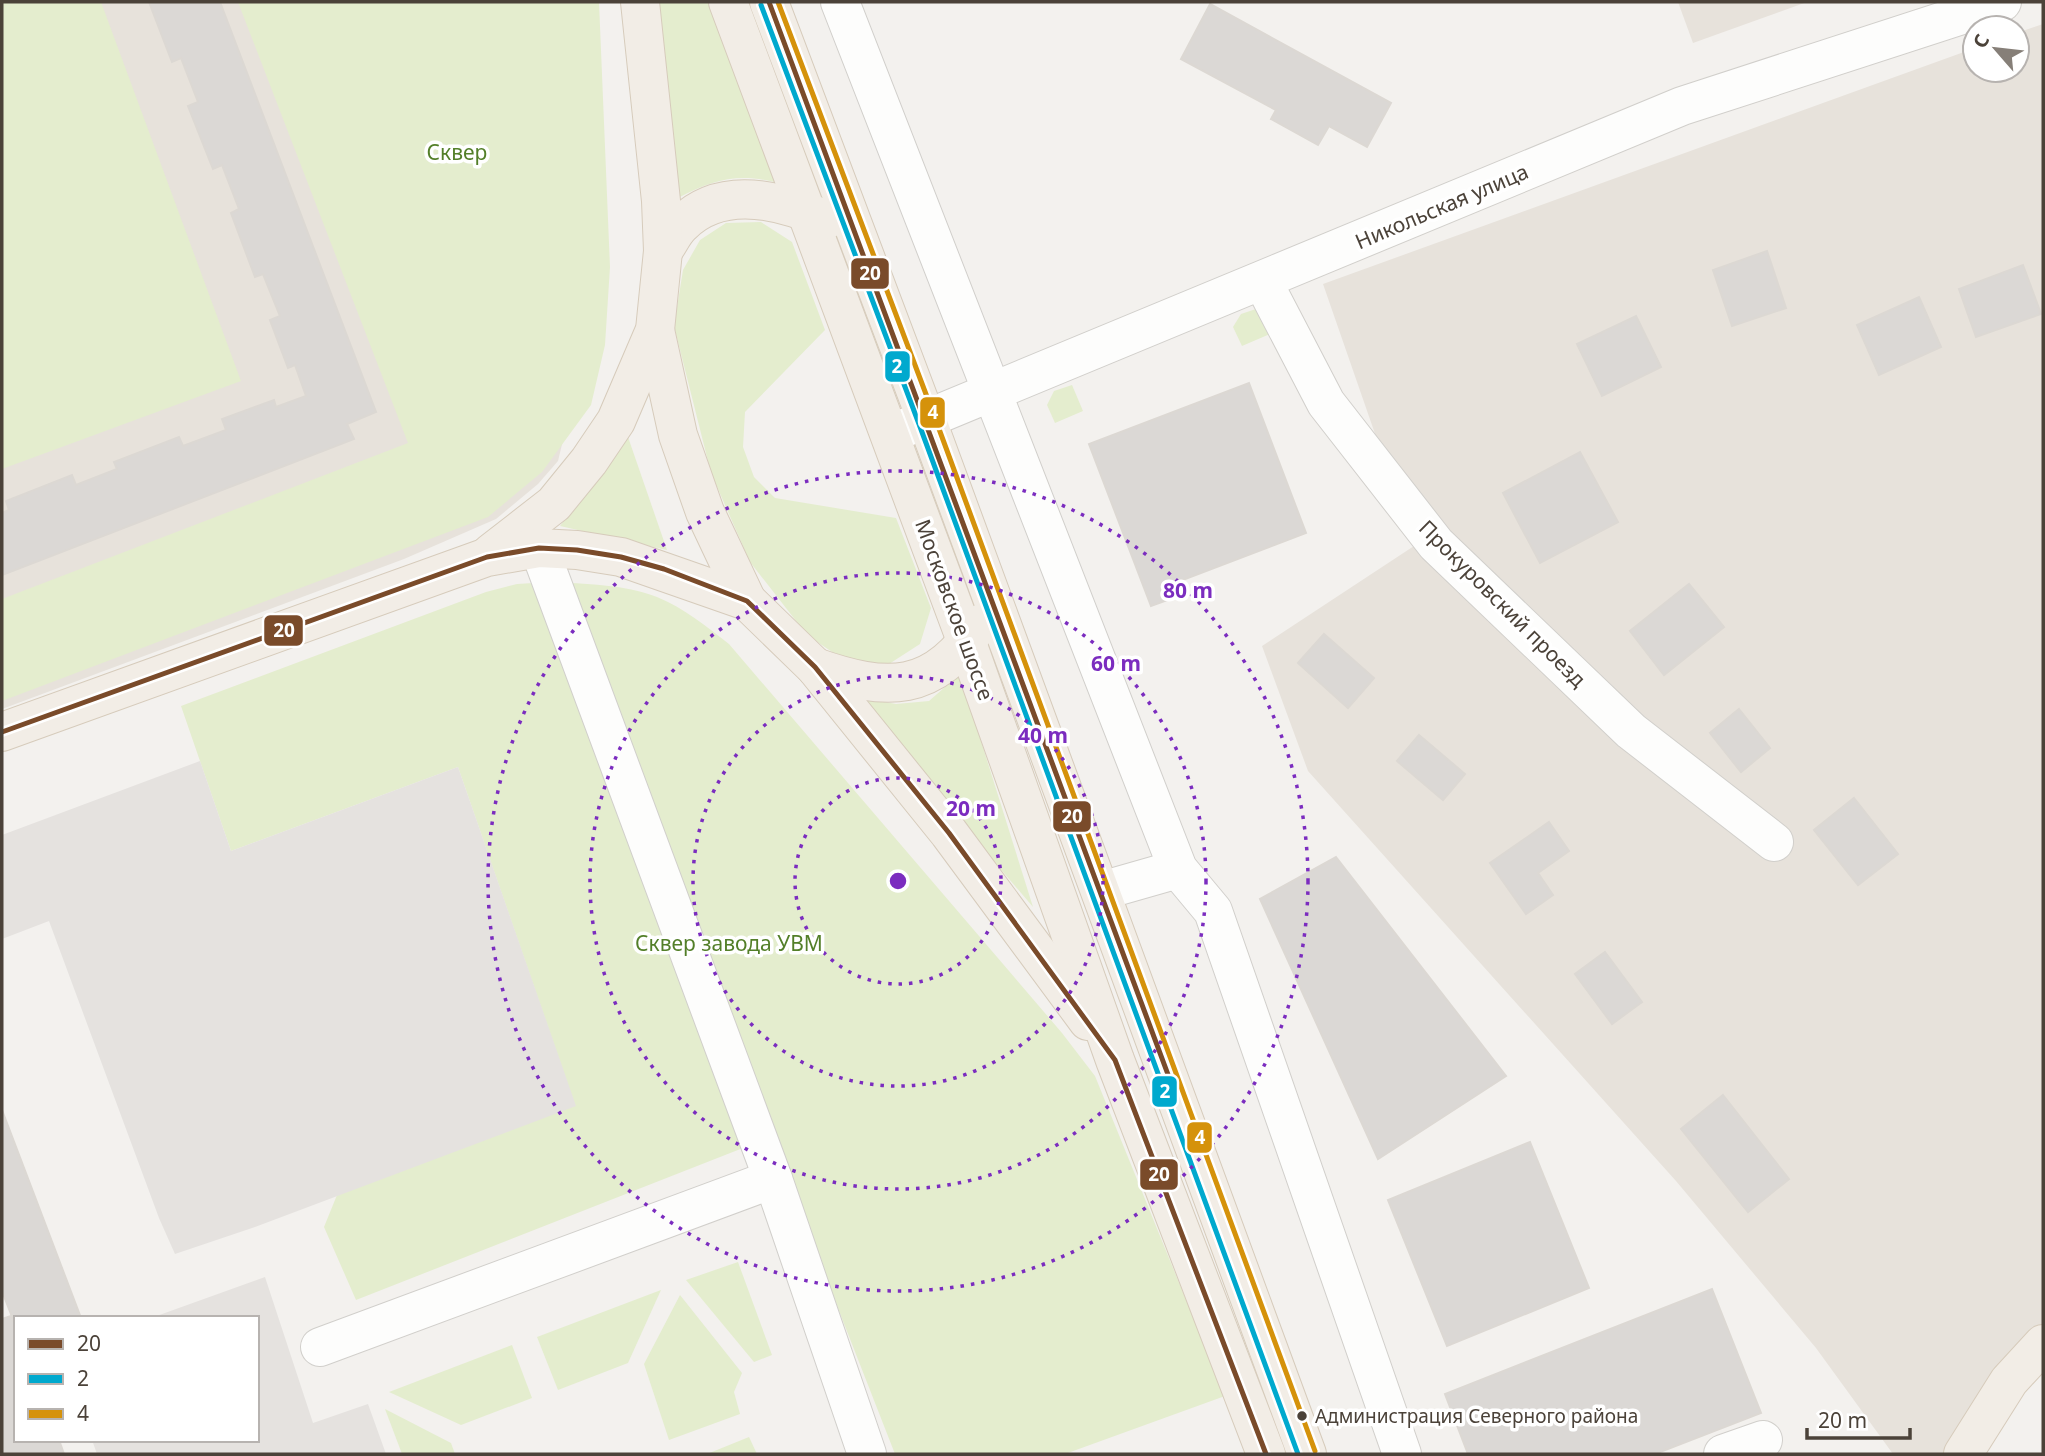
<svg xmlns="http://www.w3.org/2000/svg" width="2045" height="1456" viewBox="0 0 2045 1456" font-family="'Noto Sans',sans-serif">
	<style>
		.residential { fill: #e7e2db }
		.green { fill: #e4edce }
		.parking { fill: #e5e2df }
		.building { fill: #dbd8d5; stroke: #dcd8d3; stroke-width: 2 }
		.lines { fill: none; stroke-linecap: round; stroke-linejoin: round }
		.minor-casing { stroke: #d1cfcb; stroke-width: 40 }
		.major-casing { stroke: #d6cbbb; stroke-width: 40 }
		.minor { stroke: #fdfdfc; stroke-width: 38 }
		.major { stroke: #f2ede6; stroke-width: 38 }
		.bus-1-casing { stroke: #fff; stroke-width: 10 }
		.bus-2-casing { stroke: #fff; stroke-width: 10 }
		.bus-3-casing { stroke: #fff; stroke-width: 10 }
		.bus-1 { stroke: #7a4b2a; stroke-width: 5 }
		.bus-2 { stroke: #00a9ce; stroke-width: 5 }
		.bus-3 { stroke: #d5920b; stroke-width: 5 }
		.ring { fill: none; stroke: #7b2cbf; stroke-width: 3.5; stroke-dasharray: 3.5 7 }
		.bus-dot { fill: #4b4239; stroke: #fff; stroke-width: 2.5 }
		.labels { text-anchor: middle; stroke-width: 7; stroke-linejoin: round; paint-order: stroke }
		.bus-label { font-size: 19px; fill: #4b4239; stroke: #fff; text-anchor: start }
		.park-label { font-size: 21px; fill: #537f29; stroke: #fff }
		.street-label { font-size: 21px; fill: #4b4239; stroke: #fff }
		.centre { fill: #7b2cbf; stroke: #fff; stroke-width: 3.5 }
		.ring-label { font-size: 21px; text-anchor: middle; font-weight: bold; fill: #7b2cbf; stroke: #fff; stroke-width: 7; stroke-linejoin: round; paint-order: stroke }
		.line-badge { stroke: #fff; stroke-width: 2.5 }
		.badge-label { font-size: 19px; text-anchor: middle; font-weight: bold; fill: #fff }
	</style>
	<rect width="100%" height="100%" fill="#f3f1ee"/>
	<g class="residential">
		<polygon points="2,2 390,2 565,432 558,461 538,484 496,519 404,559 2,709"/>
		<polygon points="1678,2 1807,2 1693,43"/>
		<polygon points="2043,24 2043,1325 1995,1380 1951,1454 1893,1454 1816,1348 1676,1181 1308,771 1262,646 1414,546 1323,284 1975,48 1975,70 2017,70 2017,33"/>
	</g>
	<g class="green">
		<polygon points="2,2 101,2 241,381 2,469"/>
		<polygon points="238,2 599,2 610,267 605,345 591,405 542,472 488,517 2,701 2,599 408,443"/>
		<path d="M657 2H710L781 184C741 172 714 179 678 198Z"/>
		<polygon points="761,222 792,242 825,330 745,412 743,447 754,477 775,498 896,518 931,608 920,644 889,664 844,660 807,635 750,562 711,473 674,326 683,270 700,240 726,223"/>
		<polygon points="1259,308 1270,334 1242,346 1233,327 1241,314"/>
		<polygon points="1072,385 1083,411 1055,423 1047,405 1054,391"/>
		<polygon points="628,437 667,550 560,526"/>
		<path d="M550 582C585 584 624 584 657 597 684 608 707 627 729 644L1062 1033 1095 1076 1225 1396 1065 1454H895L771 1137 356 1300 324 1227 337 1195 575 1105 458 767 231 851 181 706 486 592 517 584Z"/>
		<polygon points="960,674 1033,907 853,696 896,704 929,701"/>
		<polygon points="738,1262 772,1355 754,1362 686,1280"/>
		<polygon points="661,1290 628,1363 558,1390 537,1337"/>
		<polygon points="680,1295 742,1373 734,1392 740,1414 669,1440 644,1364"/>
		<polygon points="512,1345 532,1398 461,1425 389,1392"/>
		<polygon points="385,1409 451,1443 455,1454 402,1454"/>
		<polygon points="749,1437 757,1454 707,1454"/>
	</g>
	<g class="parking">
		<polygon points="200,761 231,851 458,767 576,1106 255,1227 175,1254 159,1218 49,921 2,939 2,835"/>
		<polygon points="265,1277 313,1423 368,1404 386,1454 97,1454 92,1440 257,1440 257,1318 151,1318"/>
	</g>
	<g class="building">
		<polygon points="149,2 220,2 376,412 347,424 354,439 2,575 2,513 9,510 6,501 72,475 76,485 117,469 114,462 179,437 183,446 226,430 222,419 274,400 276,407 306,396 295,365 288,368 270,320 280,316 263,274 255,277 231,213 239,209 222,165 213,169 188,106 198,102 181,58 172,62"/>
		<polygon points="1210,4 1391,103 1367,147 1329,126 1318,145 1271,119 1276,110 1181,59"/>
		<polygon points="1767,251 1786,308 1732,326 1713,270"/>
		<polygon points="2023,265 2041,314 1976,337 1959,289"/>
		<polygon points="1919,297 1941,347 1879,375 1857,325"/>
		<polygon points="1636,316 1661,367 1602,396 1577,344"/>
		<polygon points="1249,383 1306,533 1172,584 1176,597 1151,606 1089,444"/>
		<polygon points="1580,452 1618,522 1540,563 1503,493"/>
		<polygon points="1689,584 1724,627 1664,675 1630,631"/>
		<polygon points="1324,634 1374,678 1348,708 1298,663"/>
		<polygon points="1739,709 1770,748 1741,772 1710,733"/>
		<polygon points="1419,735 1465,774 1443,800 1397,761"/>
		<polygon points="1854,798 1898,854 1858,885 1814,830"/>
		<polygon points="1549,822 1569,851 1538,873 1553,895 1526,914 1490,863"/>
		<polygon points="1336,857 1506,1076 1378,1159 1260,899"/>
		<polygon points="1605,952 1642,1002 1612,1024 1575,974"/>
		<polygon points="1723,1095 1789,1179 1748,1212 1681,1129"/>
		<polygon points="2,1110 81,1318 16,1318 16,1327 2,1291"/>
		<polygon points="1530,1142 1589,1288 1447,1346 1388,1200"/>
		<polygon points="1712,1289 1761,1413 1655,1454 1468,1454 1445,1394"/>
		<polygon points="11,1316 16,1327 16,1440 59,1440 64,1454 2,1454 2,1319"/>
	</g>
	<g class="lines">
		<g class="minor-casing">
			<g id="minor">
				<polyline points="840,2 1178,869 1213,911 1402,1454"/>
				<polyline points="1263,282 1326,403 1436,544 1631,731 1774,842"/>
				<polyline points="895,432 1682,106 2002,2"/>
				<polyline points="539,548 773,1179 867,1454"/>
				<polyline points="1101,891 1178,869"/>
				<polyline points="320,1347 773,1179"/>
				<polyline points="1723,1454 1763,1440"/>
			</g>
		</g>
		<g class="major-casing">
			<g id="major">
				<polyline points="728,2 967,643 1115,1060 1266,1454"/>
				<polyline points="769,2 927,421 1307,1454"/>
				<path d="M663 251C669 243 674 231 682 224 722 184 781 200 826 220"/>
				<polyline points="655,330 678,435 705,512 747,601"/>
				<polyline points="491,553 554,504 589,461 616,421 655,330 663,251 661,201 640,2"/>
				<path d="M815 667C886 692 934 694 979 624"/>
				<polyline points="2,732 487,557 539,548 577,550 621,557 747,601 815,667 949,833 1088,1021"/>
				<polyline points="1963,1454 2009,1381 2043,1344"/>
			</g>
		</g>
		<use href="#minor" class="minor"/>
		<use href="#major" class="major"/>
		<g class="bus-1-casing">
			<g id="bus-1">
				<polyline points="769,2 1173,1088"/>
				<polyline points="2,732 487,557 539,548 577,550 621,557 664,569 747,601 815,667 949,833 1115,1060 1266,1454"/>
			</g>
		</g>
		<g class="bus-2-casing">
			<polyline id="bus-2" points="761,5 919,424 1298,1454"/>
		</g>
		<g class="bus-3-casing">
			<polyline id="bus-3" points="778,2 935,418 1315,1451"/>
		</g>
		<use href="#bus-1" class="bus-1"/>
		<use href="#bus-2" class="bus-2"/>
		<use href="#bus-3" class="bus-3"/>
	</g>
	<g class="ring">
		<circle cx="898" cy="881" r="103"/>
		<circle cx="898" cy="881" r="205"/>
		<circle cx="898" cy="881" r="308"/>
		<circle cx="898" cy="881" r="410"/>
	</g>
	<circle class="bus-dot" cx="1302" cy="1416" r="6"/>
	<g class="labels">
		<g class="bus-label">
			<text x="1315" y="1423">Администрация Северного района</text>
		</g>
		<g class="park-label">
			<text x="457" y="160">Сквер</text>
			<text x="729" y="951">Сквер завода УВМ</text>
		</g>
		<g class="street-label">
			<text transform="translate(1442 207) rotate(-23)" y="7">Никольская улица</text>
			<text transform="translate(1502 604) rotate(45)" y="7">Прокуровский проезд</text>
			<text transform="translate(954 610) rotate(70)" y="7">Московское шоссе</text>
		</g>
	</g>
	<circle cx="898" cy="881" r="10" class="centre"/>
	<g class="ring-label">
		<text x="1188" y="598">80 m</text>
		<text x="1116" y="671">60 m</text>
		<text x="1043" y="743">40 m</text>
		<text x="971" y="816">20 m</text>
	</g>
	<g class="line-badge">
		<rect x="850" y="257" width="40" height="33" rx="7" fill="#7a4b2a"/>
		<rect x="884" y="350" width="27" height="33" rx="7" fill="#00a9ce"/>
		<rect x="919" y="396" width="27" height="33" rx="7" fill="#d5920b"/>
		<rect x="263" y="614" width="41" height="33" rx="7" fill="#7a4b2a"/>
		<rect x="1052" y="800" width="40" height="33" rx="7" fill="#7a4b2a"/>
		<rect x="1151" y="1075" width="27" height="33" rx="7" fill="#00a9ce"/>
		<rect x="1186" y="1121" width="27" height="33" rx="7" fill="#d5920b"/>
		<rect x="1139" y="1158" width="40" height="33" rx="7" fill="#7a4b2a"/>
	</g>
	<g class="badge-label">
		<text x="870" y="280">20</text>
		<text x="897" y="373">2</text>
		<text x="933" y="419">4</text>
		<text x="284" y="637">20</text>
		<text x="1072" y="823">20</text>
		<text x="1165" y="1098">2</text>
		<text x="1200" y="1144">4</text>
		<text x="1159" y="1181">20</text>
	</g>
	<rect width="2045" height="1456" fill="none" stroke="#4b4239" stroke-width="7"/>
	<rect x="14" y="1316" width="245" height="126" fill="#ffffff" stroke="#b7b3b0" stroke-width="2"/>
	<rect x="28" y="1339" width="35" height="10" fill="#7a4b2a" stroke="#b7b3b0" stroke-width="2"/>
	<text x="77" y="1351" font-size="21" fill="#4b4239">20</text>
	<rect x="28" y="1374" width="35" height="10" fill="#00a9ce" stroke="#b7b3b0" stroke-width="2"/>
	<text x="77" y="1386" font-size="21" fill="#4b4239">2</text>
	<rect x="28" y="1409" width="35" height="10" fill="#d5920b" stroke="#b7b3b0" stroke-width="2"/>
	<text x="77" y="1421" font-size="21" fill="#4b4239">4</text>
	<g transform="translate(1996 49) rotate(298)"><circle r="33" fill="#ffffff" stroke="#b7b3b0" stroke-width="2"/>
	<path d="M0-5L12 26L0 18L-12 26Z" fill="#867f78"/>
	<text y="-10" font-size="19" font-weight="bold" text-anchor="middle" fill="#4b4239">С</text>
	</g>
	<path d="M1807 1428v10h103v-10" fill="none" stroke="#4b4239" stroke-width="3.5"/>
	<text x="1818" y="1428" font-size="21" fill="#4b4239" stroke="#ffffff" stroke-width="5" paint-order="stroke">20 m</text>
</svg>
